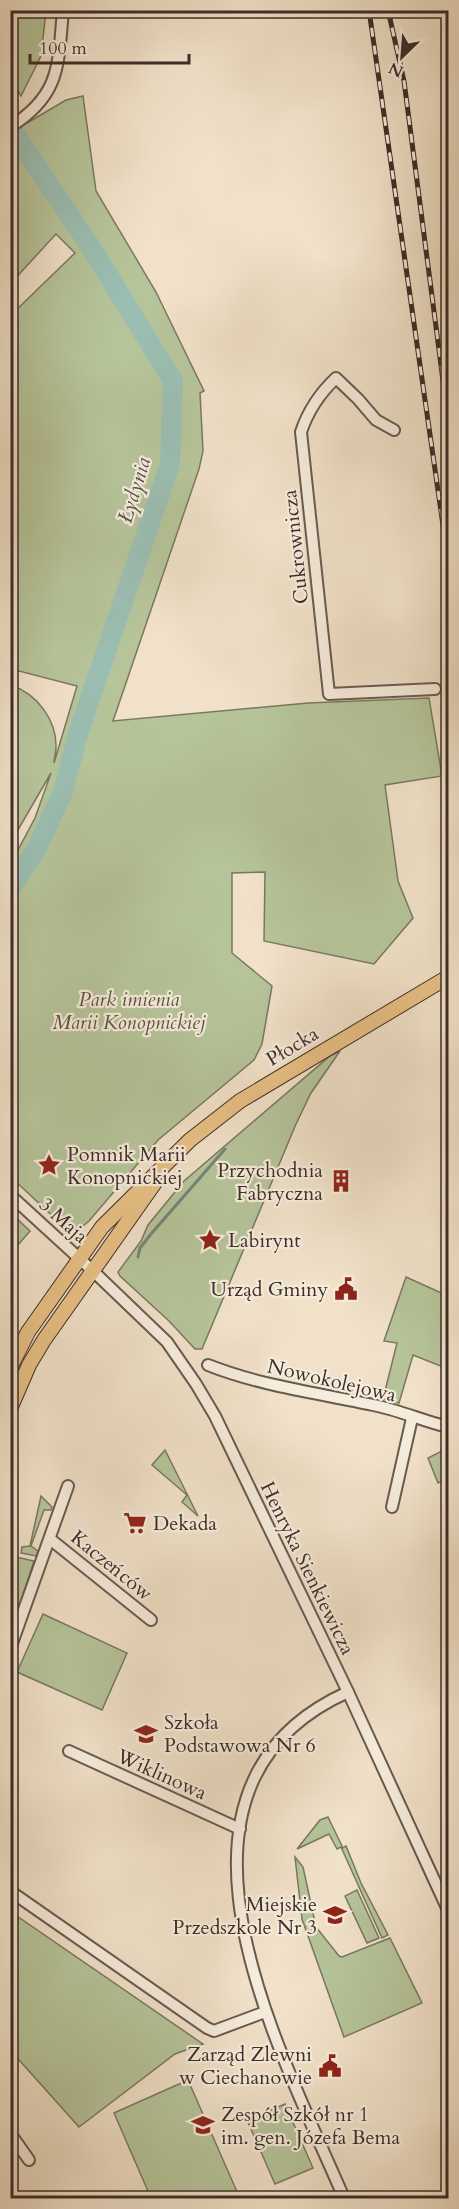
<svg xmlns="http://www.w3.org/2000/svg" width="459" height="2209" viewBox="0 0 459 2209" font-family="Cardo,serif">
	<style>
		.green { fill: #b6c49a; stroke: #797861; stroke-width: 1.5 }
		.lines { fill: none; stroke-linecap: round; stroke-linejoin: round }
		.stream { stroke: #75847b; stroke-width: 3 }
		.river { stroke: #9bbeb2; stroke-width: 20 }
		.minor-casing { stroke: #695a50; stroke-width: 14 }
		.major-casing { stroke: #3c2d28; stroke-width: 16 }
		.minor { stroke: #f6ecdc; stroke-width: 10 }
		.major { stroke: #e8c084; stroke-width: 14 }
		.rail-casing { stroke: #3c2d28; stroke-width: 5 }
		.rail { stroke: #f6ecdc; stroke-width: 3; stroke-dasharray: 9; stroke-linecap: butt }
		.labels { text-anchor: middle; stroke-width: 4.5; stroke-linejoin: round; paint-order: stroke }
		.street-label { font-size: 20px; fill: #3c2d28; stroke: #f6ecdc }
		.park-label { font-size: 20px; font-style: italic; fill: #5a5344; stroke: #f6ecdc }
		.poi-label { font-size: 20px; fill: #3c2d28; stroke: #f6ecdc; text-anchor: start }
		.water-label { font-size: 21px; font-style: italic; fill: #54514a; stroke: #f6ecdc }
	</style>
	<rect width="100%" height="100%" fill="#f1e1c9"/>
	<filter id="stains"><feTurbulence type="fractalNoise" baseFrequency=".00333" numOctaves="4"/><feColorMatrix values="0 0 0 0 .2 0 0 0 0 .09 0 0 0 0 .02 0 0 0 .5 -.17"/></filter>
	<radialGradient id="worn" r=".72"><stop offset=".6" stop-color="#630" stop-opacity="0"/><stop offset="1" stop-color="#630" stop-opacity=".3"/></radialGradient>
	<g class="green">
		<polygon points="10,11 46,11 41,56 21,96 11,79"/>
		<path d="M83 96 96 191 156 292 204 391 200 393 203 451 199 469 113 721 308 703 429 698 442 776 385 785 398 881 413 918 374 964 264 941 265 872 232 873V953L272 986 262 1044 254 1060 158 1140 89 1221 78 1230 63 1226 11 1177V863L35 818 51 773 11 842V685C37 694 57 720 56 748 56 753 54 758 54 763L77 686 11 669V315L75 253 56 234 11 283V127L23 120 27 123 66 100Z"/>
		<polygon points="340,1051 311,1093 296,1124 202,1349 195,1349 169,1321 120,1276 118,1272 141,1241 148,1225 184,1181 330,1056"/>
		<polygon points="11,1213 30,1231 11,1253"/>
		<polygon points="406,1277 448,1296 448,1369 413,1355 399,1403 383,1399 397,1343 384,1341"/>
		<polygon points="448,1448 448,1478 438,1483 428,1458"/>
		<polygon points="165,1450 198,1516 182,1502 187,1495 152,1465"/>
		<polygon points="41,1496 52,1507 51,1510 44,1510 31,1546 38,1551 36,1556 21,1553 22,1547 30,1546"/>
		<polygon points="11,1556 34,1561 11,1633"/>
		<polygon points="43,1614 127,1653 102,1710 17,1672"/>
		<polygon points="328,1817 343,1848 346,1846 361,1883 388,1935 382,1938 341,1847 337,1849 329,1834 297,1849 320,1820"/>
		<polygon points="295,1857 303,1867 316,1927 339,1956 342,1957 390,1938 422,2003 344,2037 302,1919"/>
		<polygon points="357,1890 379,1938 367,1943 345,1896"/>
		<polygon points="10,1912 11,1912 203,2044 175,2054 79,2127 11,2051"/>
		<polygon points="188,2080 238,2194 227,2198 151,2198 114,2113"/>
		<polygon points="285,2104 313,2168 275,2184 247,2120"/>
	</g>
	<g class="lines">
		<polyline class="stream" points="138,1257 140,1248 151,1234 225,1149"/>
		<polyline class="river" points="10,127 87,241 173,381 170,464 78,734 63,792 36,850 10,889"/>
		<g class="minor-casing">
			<g id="minor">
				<path d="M10 127C61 95 58 65 63 10"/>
				<path d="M394 430 376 420 358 399 336 378C320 393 308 411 301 432L329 694 435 689"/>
				<polyline points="10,1195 93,1271 167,1342 196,1384 215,1416 348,1692 448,1910"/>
				<path d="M208 1365C261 1386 318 1393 373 1405 399 1410 423 1421 448 1427"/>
				<polyline points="392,1507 412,1418"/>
				<polyline points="50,1539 151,1620"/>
				<polyline points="10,1649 68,1486"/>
				<polyline points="69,1751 240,1829"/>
				<polyline points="10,1891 207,2028 214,2031 265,2012"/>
				<polyline points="10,2133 29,2160"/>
				<path d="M344 2198C281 2051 136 1787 348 1692"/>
			</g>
		</g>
		<g class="major-casing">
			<g id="major">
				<polyline points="10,1368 28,1332 102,1227 190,1140 240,1101 448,977"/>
				<polyline points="10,1409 29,1365 44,1340 154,1184"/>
			</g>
		</g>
		<use href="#minor" class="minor"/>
		<use href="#major" class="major"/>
		<g class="rail-casing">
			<g id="rail">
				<polyline points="369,10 448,560"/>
				<polyline points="388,10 404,81 448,419"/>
			</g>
		</g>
		<use href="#rail" class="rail"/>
	</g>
	<defs>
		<g id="sight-bare" transform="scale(1.8)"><path d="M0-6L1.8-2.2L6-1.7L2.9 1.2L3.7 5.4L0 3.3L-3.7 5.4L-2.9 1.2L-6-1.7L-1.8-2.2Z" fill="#8f2418" stroke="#f6ecdc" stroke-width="2.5" paint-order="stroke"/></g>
		<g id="building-bare" transform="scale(1.8)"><path d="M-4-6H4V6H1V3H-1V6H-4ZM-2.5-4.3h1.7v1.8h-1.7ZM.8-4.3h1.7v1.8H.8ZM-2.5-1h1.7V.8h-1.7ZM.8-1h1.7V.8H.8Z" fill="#8f2418" stroke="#f6ecdc" stroke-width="2.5" paint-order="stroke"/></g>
		<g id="civic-bare" transform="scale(1.8)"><path d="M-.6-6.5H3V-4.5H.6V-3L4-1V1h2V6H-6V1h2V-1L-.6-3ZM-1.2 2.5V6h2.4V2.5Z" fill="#8f2418" stroke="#f6ecdc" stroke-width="2.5" paint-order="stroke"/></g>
		<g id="supermarket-bare" transform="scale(1.8)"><path d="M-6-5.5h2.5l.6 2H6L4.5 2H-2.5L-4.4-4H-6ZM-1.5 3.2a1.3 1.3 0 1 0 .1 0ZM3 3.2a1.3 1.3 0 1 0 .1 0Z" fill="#8f2418" stroke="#f6ecdc" stroke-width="2.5" paint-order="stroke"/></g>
		<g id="school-bare" transform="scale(1.8)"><path d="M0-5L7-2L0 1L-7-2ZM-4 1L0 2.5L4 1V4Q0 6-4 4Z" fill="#8f2418" stroke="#f6ecdc" stroke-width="2.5" paint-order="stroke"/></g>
	</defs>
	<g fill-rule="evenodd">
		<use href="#sight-bare" x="49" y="1165"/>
		<use href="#building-bare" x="341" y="1181"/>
		<use href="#sight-bare" x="210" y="1240"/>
		<use href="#civic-bare" x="346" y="1289"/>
		<use href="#supermarket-bare" x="135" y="1523"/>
		<use href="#school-bare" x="146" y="1734"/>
		<use href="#school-bare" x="335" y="1915"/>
		<use href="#civic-bare" x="330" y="2066"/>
		<use href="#school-bare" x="203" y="2125"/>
	</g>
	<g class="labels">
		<g class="street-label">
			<text transform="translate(295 547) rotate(-96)" y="7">Cukrownicza</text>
			<text transform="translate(292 1046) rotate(-31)" y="7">Płocka</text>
			<text transform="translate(64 1220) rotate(42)" y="7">3 Maja</text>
			<text transform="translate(332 1380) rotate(13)" y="7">Nowokolejowa</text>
			<text transform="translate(112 1565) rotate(39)" y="7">Kaczeńców</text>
			<text transform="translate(308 1568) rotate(64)" y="7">Henryka Sienkiewicza</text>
			<text transform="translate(162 1774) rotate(24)" y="7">Wiklinowa</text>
		</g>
		<g class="park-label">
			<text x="129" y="1006">Park imienia<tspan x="129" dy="23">Marii Konopnickiej</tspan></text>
		</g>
		<g class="poi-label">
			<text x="67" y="1161">Pomnik Marii<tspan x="67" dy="23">Konopnickiej</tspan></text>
			<text x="323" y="1177" text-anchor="end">Przychodnia<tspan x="323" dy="23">Fabryczna</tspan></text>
			<text x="228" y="1247">Labirynt</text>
			<text x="328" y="1296" text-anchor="end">Urząd Gminy</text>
			<text x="153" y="1530">Dekada</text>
			<text x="164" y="1729">Szkoła<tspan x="164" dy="23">Podstawowa Nr 6</tspan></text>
			<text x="317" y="1911" text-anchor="end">Miejskie<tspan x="317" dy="23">Przedszkole Nr 3</tspan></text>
			<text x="312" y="2061" text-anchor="end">Zarząd Zlewni<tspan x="312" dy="23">w Ciechanowie</tspan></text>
			<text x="221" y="2121">Zespół Szkół nr 1<tspan x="221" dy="23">im. gen. Józefa Bema</tspan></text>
		</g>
		<g class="water-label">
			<text transform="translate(134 490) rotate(-73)" y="7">Łydynia</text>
		</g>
	</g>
	<rect width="459" height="2209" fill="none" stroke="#f1e1c9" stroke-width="36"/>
	<rect x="12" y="12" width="435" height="2185" fill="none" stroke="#3c2d28" stroke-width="3"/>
	<rect x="18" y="18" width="423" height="2173" fill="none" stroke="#3c2d28" stroke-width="1.5"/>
	<g transform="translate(402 57) rotate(205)" stroke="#f6ecdc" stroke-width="4.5" paint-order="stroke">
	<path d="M0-4.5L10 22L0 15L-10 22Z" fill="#3c2d28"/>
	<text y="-9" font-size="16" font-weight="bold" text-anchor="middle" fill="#3c2d28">N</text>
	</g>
	<path d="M30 54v9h159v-9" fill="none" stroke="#3c2d28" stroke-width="3"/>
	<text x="39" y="54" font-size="18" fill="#3c2d28" stroke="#f6ecdc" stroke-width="4.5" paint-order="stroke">100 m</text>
	<rect width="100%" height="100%" filter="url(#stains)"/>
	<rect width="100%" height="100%" fill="url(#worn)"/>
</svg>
